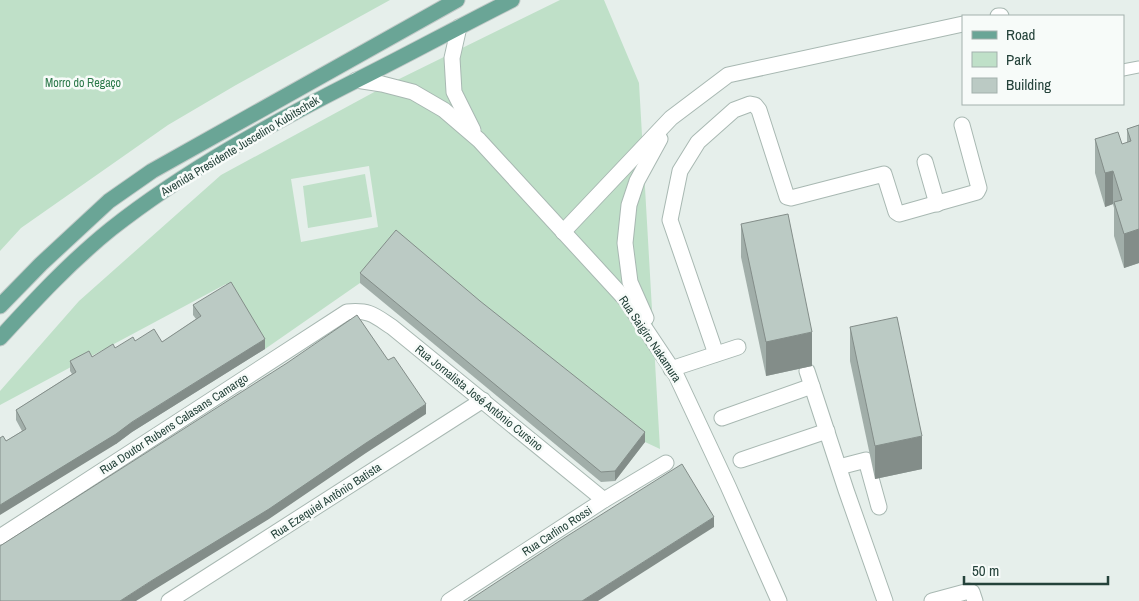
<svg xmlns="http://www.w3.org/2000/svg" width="1139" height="601" viewBox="0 0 1139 601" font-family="'Archivo Narrow',sans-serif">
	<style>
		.green { fill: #bfe0c8; fill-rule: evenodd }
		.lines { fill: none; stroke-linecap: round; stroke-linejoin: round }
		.lane-casing { stroke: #a8b8b2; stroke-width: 13 }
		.street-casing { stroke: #a8b8b2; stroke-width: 17 }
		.primary-casing { stroke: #c2cac8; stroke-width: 17 }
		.lane { stroke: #fff; stroke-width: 11 }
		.street { stroke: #fff; stroke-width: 15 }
		.primary { stroke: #6aa596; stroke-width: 15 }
		.wall { fill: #a1aea9 }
		.shaded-wall { fill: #838d89 }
		.building { fill: #bbcac4; stroke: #838d89 }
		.labels { text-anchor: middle; stroke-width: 5; stroke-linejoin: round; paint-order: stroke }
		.park-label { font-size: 12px; fill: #2d7a4b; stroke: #f7fbf9 }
		.street-label { font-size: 12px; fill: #24423a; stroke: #f7fbf9 }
	</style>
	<rect width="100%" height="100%" fill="#e6efeb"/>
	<g class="green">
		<polygon points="0,0 390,0 236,85 168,125 21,228 0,251"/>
		<path d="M560 0H604L639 83 660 449 645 442 606 412 396 240 360 283 265 349 226 284 0 405V391L79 301 221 175 389 84ZM369 166 378 227 301 242 291 179Z"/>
		<polygon points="365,174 372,217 308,228 303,186"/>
	</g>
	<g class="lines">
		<g class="lane-casing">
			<polyline id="lane" points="1123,70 1139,67"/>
		</g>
		<g class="street-casing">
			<g id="street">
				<polyline points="998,16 1001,16"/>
				<polyline points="459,27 452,58 454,92 473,130"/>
				<polyline points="356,80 382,84 413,92 444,110 479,140 626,300 676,375 728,486 779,601"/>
				<polyline points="925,162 937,204"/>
				<polyline points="563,232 671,118 728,75 963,24"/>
				<polyline points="646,318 630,282 625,243 629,205 637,181 660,139"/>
				<polyline points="716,354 670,220 680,171 698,142 734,110 750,104 755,105 759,110 787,197 791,198 884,174 896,212 899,214 977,192 979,188 962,125"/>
				<polyline points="671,369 738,347"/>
				<polyline points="807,371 846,490 885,601"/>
				<polyline points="722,418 812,386"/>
				<polyline points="741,460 827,431"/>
				<polyline points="839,467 866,460 879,507"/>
				<path d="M0 537 347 312C370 310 374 315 392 327L604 500"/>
				<polyline points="169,601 483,400"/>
				<polyline points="449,601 604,500 666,463"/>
				<polyline points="932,601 969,591 972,592 975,601"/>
			</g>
		</g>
		<g class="primary-casing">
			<g id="primary">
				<polyline points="0,306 41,264 109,201 152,171 457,0"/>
				<path d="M0 338C35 300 70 262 111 229 186 170 272 123 357 80 409 54 460 26 512 0"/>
			</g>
		</g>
		<use href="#lane" class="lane"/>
		<use href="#street" class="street"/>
		<use href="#primary" class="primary"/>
	</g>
	<g class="wall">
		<polygon points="1139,125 1139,263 1124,268 1114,236 1114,208 1113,204 1105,207 1095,173 1095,139 1122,144 1127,143 1127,129"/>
		<polygon points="741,224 812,366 766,376 741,257"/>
		<polygon points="360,273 645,442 615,481 601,482 360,283"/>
		<polygon points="193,305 265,349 132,432 116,444 6,441 22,431 16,420 16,410 72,374 70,371 70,361 92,357 135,341 162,342 196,319 193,315"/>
		<polygon points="850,327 922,469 875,479 850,361"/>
	</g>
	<g class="shaded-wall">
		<polygon points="1113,171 1113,204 1105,207 1105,173"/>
		<polygon points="1139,229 1139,263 1124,268 1124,234"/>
		<polygon points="812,332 812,366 766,376 766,342"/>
		<polygon points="265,339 265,349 132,432 116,444 0,515 0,505"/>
		<polygon points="426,404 426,414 366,453 269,519 136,601 120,601"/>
		<polygon points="645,432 645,442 615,481 615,471"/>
		<polygon points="922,436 922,469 875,479 875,446"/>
		<polygon points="714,517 714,527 598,601 582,601"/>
	</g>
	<g class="building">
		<polygon points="1139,125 1139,229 1124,234 1114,202 1122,200 1113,171 1105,173 1095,139 1118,132 1122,144 1131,141 1127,129"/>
		<polygon points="788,214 812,332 766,342 741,224"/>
		<polygon points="396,230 480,301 645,432 615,471 601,472 360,273"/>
		<polygon points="231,282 265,339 132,422 116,434 0,505 0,438 3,436 6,441 26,429 16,410 76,372 70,361 89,351 92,357 113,344 115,348 133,337 135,341 154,329 162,342 201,316 193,305"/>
		<polygon points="357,315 388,360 394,357 426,404 366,443 269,509 151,581 120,601 0,601 0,546 287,363"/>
		<polygon points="897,317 922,436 875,446 850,327"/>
		<polygon points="682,464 714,517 582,601 468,601 564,538"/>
	</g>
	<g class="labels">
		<g class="park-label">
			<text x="83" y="87">Morro do Regaço</text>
		</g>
		<g class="street-label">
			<text transform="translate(240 146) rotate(-31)" y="4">Avenida Presidente Juscelino Kubitschek</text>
			<text transform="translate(650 339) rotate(56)" y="4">Rua Saigiro Nakamura</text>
			<text transform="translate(479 398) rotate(39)" y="4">Rua Jornalista José Antônio Cursino</text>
			<text transform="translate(174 424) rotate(-33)" y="4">Rua Doutor Rubens Calasans Camargo</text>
			<text transform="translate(326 501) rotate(-33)" y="4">Rua Ezequiel Antônio Batista</text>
			<text transform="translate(557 531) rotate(-33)" y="4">Rua Carlino Rossi</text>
		</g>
	</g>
	<rect x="962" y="15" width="162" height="90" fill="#f7fbf9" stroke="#a3b1ad"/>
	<rect x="972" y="31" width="25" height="8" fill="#6aa596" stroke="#a3b1ad"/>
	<text x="1006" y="40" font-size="15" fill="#24423a">Road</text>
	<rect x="972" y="52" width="25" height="15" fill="#bfe0c8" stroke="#a3b1ad"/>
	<text x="1006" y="65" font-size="15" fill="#24423a">Park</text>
	<rect x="972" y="78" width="25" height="15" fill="#bbcac4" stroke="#a3b1ad"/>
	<text x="1006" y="90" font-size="15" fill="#24423a">Building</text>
	<path d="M964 576v8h144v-8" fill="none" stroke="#24423a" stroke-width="2.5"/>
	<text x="972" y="576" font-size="15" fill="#24423a" stroke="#f7fbf9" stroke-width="4" paint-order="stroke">50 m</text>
</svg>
